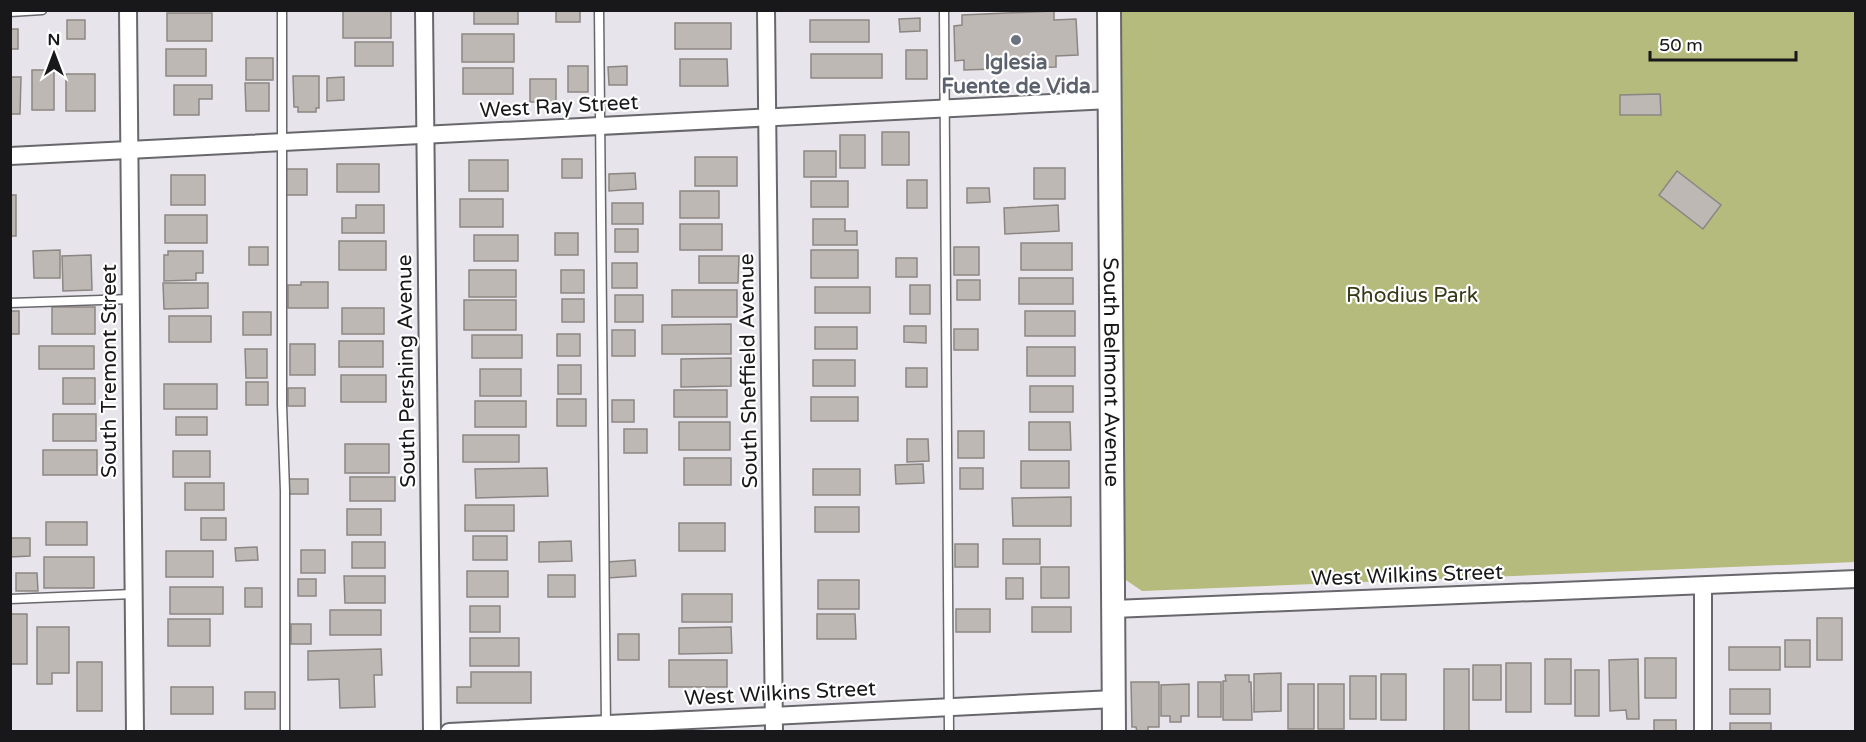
<svg xmlns="http://www.w3.org/2000/svg" width="1866" height="742" viewBox="0 0 1866 742" font-family="'Varela Round',sans-serif">
	<style>
		.park { fill: #b5ba7d }
		.building { fill: #beb8b5; stroke: #8c8683; stroke-width: 1.5 }
		.lines { fill: none; stroke-linecap: round; stroke-linejoin: round }
		.lane-casing { stroke: #68676c; stroke-width: 11 }
		.street-casing { stroke: #68676c; stroke-width: 20 }
		.secondary-casing { stroke: #68676c; stroke-width: 26 }
		.lane { stroke: #fff; stroke-width: 8 }
		.street { stroke: #fff; stroke-width: 16 }
		.secondary { stroke: #fff; stroke-width: 22 }
		.worship-dot { fill: #6b7280; stroke: #fff; stroke-width: 2 }
		.labels { text-anchor: middle; stroke-width: 4.5; stroke-linejoin: round; paint-order: stroke }
		.worship-label { font-size: 21px; font-weight: bold; fill: #5b616d; stroke: #fff }
		.street-label { font-size: 21px; fill: #181719; stroke: #fff }
		.park-label { font-size: 21px; fill: #363816; stroke: #fff }
	</style>
	<rect width="100%" height="100%" fill="#e7e5eb"/>
	<polygon class="park" points="1119,11 1855,11 1855,562 1142,591 1123,578"/>
	<g class="building">
		<rect x="343" y="10" width="48" height="28"/>
		<rect x="474" y="10" width="44" height="14"/>
		<rect x="556" y="10" width="24" height="12"/>
		<polygon points="1054,11 1054,20 1076,19 1078,55 1056,56 1056,67 964,70 964,60 955,61 954,26 962,25 962,15"/>
		<rect x="167" y="13" width="45" height="28"/>
		<polygon points="920,18 920,31 900,32 899,19"/>
		<rect x="67" y="20" width="18" height="19"/>
		<rect x="810" y="20" width="59" height="22"/>
		<rect x="675" y="23" width="56" height="26"/>
		<rect x="10" y="29" width="8" height="20"/>
		<rect x="462" y="34" width="52" height="28"/>
		<rect x="355" y="42" width="38" height="24"/>
		<rect x="166" y="49" width="40" height="27"/>
		<rect x="906" y="50" width="21" height="29"/>
		<rect x="811" y="54" width="71" height="24"/>
		<rect x="246" y="58" width="27" height="22"/>
		<polygon points="680,59 727,59 728,86 680,86"/>
		<rect x="568" y="66" width="20" height="26"/>
		<polygon points="627,66 627,85 609,85 608,67"/>
		<rect x="463" y="68" width="50" height="26"/>
		<rect x="32" y="70" width="22" height="40"/>
		<rect x="66" y="74" width="29" height="37"/>
		<polygon points="293,76 319,76 319,108 316,108 316,112 298,112 298,107 294,107"/>
		<polygon points="10,77 21,77 20,114 10,114"/>
		<polygon points="344,77 344,100 327,101 327,78"/>
		<rect x="530" y="79" width="26" height="23"/>
		<polygon points="245,83 269,83 269,111 246,111"/>
		<polygon points="174,85 212,85 212,99 199,99 199,115 174,115"/>
		<polygon points="1660,94 1661,115 1620,115 1620,95"/>
		<rect x="882" y="132" width="27" height="33"/>
		<rect x="840" y="135" width="25" height="33"/>
		<rect x="804" y="151" width="32" height="26"/>
		<rect x="695" y="157" width="42" height="29"/>
		<rect x="562" y="159" width="20" height="19"/>
		<rect x="469" y="160" width="39" height="31"/>
		<rect x="337" y="164" width="42" height="28"/>
		<rect x="1034" y="168" width="31" height="31"/>
		<polygon points="285,169 307,169 307,195 286,195"/>
		<polygon points="1677,171 1721,205 1703,229 1659,195"/>
		<polygon points="635,173 636,189 609,191 609,174"/>
		<rect x="171" y="175" width="34" height="30"/>
		<rect x="907" y="180" width="20" height="28"/>
		<rect x="811" y="181" width="37" height="26"/>
		<polygon points="967,188 989,188 990,202 967,203"/>
		<rect x="680" y="191" width="39" height="27"/>
		<rect x="10" y="195" width="6" height="41"/>
		<rect x="460" y="199" width="43" height="28"/>
		<rect x="612" y="203" width="31" height="21"/>
		<polygon points="356,205 384,205 384,233 342,233 342,218 356,218"/>
		<polygon points="1058,205 1059,231 1005,234 1004,208"/>
		<rect x="165" y="215" width="42" height="28"/>
		<polygon points="813,219 845,219 845,231 857,231 857,245 813,245"/>
		<rect x="680" y="224" width="42" height="26"/>
		<rect x="615" y="229" width="23" height="23"/>
		<rect x="555" y="233" width="23" height="22"/>
		<rect x="474" y="235" width="44" height="26"/>
		<rect x="339" y="241" width="47" height="29"/>
		<rect x="1021" y="243" width="51" height="27"/>
		<rect x="249" y="247" width="19" height="18"/>
		<rect x="954" y="247" width="25" height="28"/>
		<polygon points="60,250 60,278 34,278 33,251"/>
		<rect x="811" y="250" width="47" height="28"/>
		<polygon points="168,251 203,251 203,273 196,273 196,280 164,281 164,255 168,255"/>
		<polygon points="91,255 92,290 63,291 62,256"/>
		<polygon points="699,256 739,256 738,283 699,283"/>
		<rect x="896" y="258" width="21" height="19"/>
		<rect x="612" y="263" width="25" height="25"/>
		<rect x="469" y="270" width="47" height="27"/>
		<rect x="561" y="270" width="23" height="23"/>
		<rect x="1019" y="278" width="54" height="26"/>
		<rect x="957" y="280" width="23" height="20"/>
		<polygon points="301,282 328,282 328,308 288,308 288,285 301,285"/>
		<polygon points="163,283 208,283 208,308 164,309"/>
		<rect x="910" y="285" width="20" height="29"/>
		<rect x="815" y="287" width="55" height="26"/>
		<rect x="672" y="290" width="65" height="27"/>
		<rect x="615" y="295" width="28" height="27"/>
		<rect x="562" y="299" width="22" height="23"/>
		<rect x="464" y="300" width="52" height="30"/>
		<rect x="52" y="307" width="43" height="27"/>
		<rect x="342" y="308" width="42" height="26"/>
		<rect x="10" y="311" width="9" height="23"/>
		<rect x="1025" y="311" width="50" height="25"/>
		<rect x="243" y="312" width="28" height="23"/>
		<rect x="169" y="316" width="42" height="26"/>
		<polygon points="731,324 731,354 662,354 662,325"/>
		<polygon points="904,326 926,326 926,343 904,342"/>
		<rect x="815" y="327" width="42" height="22"/>
		<rect x="954" y="329" width="24" height="21"/>
		<rect x="612" y="330" width="23" height="26"/>
		<rect x="557" y="334" width="23" height="22"/>
		<rect x="472" y="335" width="50" height="23"/>
		<rect x="339" y="341" width="44" height="26"/>
		<rect x="290" y="344" width="25" height="31"/>
		<rect x="39" y="346" width="55" height="23"/>
		<rect x="1027" y="347" width="48" height="29"/>
		<polygon points="245,349 267,349 267,378 246,378"/>
		<polygon points="731,358 731,386 681,387 681,359"/>
		<rect x="813" y="360" width="42" height="26"/>
		<rect x="558" y="365" width="23" height="29"/>
		<rect x="906" y="368" width="21" height="19"/>
		<rect x="480" y="369" width="41" height="27"/>
		<rect x="341" y="375" width="45" height="27"/>
		<rect x="63" y="378" width="32" height="26"/>
		<rect x="246" y="382" width="22" height="23"/>
		<rect x="164" y="384" width="53" height="25"/>
		<rect x="1030" y="386" width="43" height="26"/>
		<rect x="288" y="388" width="17" height="18"/>
		<rect x="674" y="390" width="53" height="27"/>
		<rect x="811" y="397" width="47" height="24"/>
		<rect x="557" y="399" width="29" height="27"/>
		<rect x="612" y="400" width="22" height="22"/>
		<rect x="475" y="401" width="51" height="26"/>
		<rect x="53" y="414" width="43" height="27"/>
		<rect x="176" y="417" width="31" height="18"/>
		<rect x="679" y="422" width="51" height="28"/>
		<polygon points="1029,422 1070,422 1071,450 1029,450"/>
		<rect x="624" y="429" width="23" height="24"/>
		<rect x="958" y="431" width="26" height="27"/>
		<rect x="463" y="435" width="56" height="27"/>
		<polygon points="907,439 928,439 929,461 907,462"/>
		<rect x="345" y="444" width="44" height="29"/>
		<rect x="43" y="450" width="54" height="25"/>
		<rect x="173" y="451" width="37" height="26"/>
		<rect x="684" y="458" width="47" height="27"/>
		<rect x="1021" y="461" width="48" height="27"/>
		<polygon points="923,464 924,483 896,484 895,465"/>
		<polygon points="547,468 548,496 476,498 475,469"/>
		<rect x="960" y="468" width="23" height="21"/>
		<rect x="813" y="469" width="47" height="26"/>
		<rect x="350" y="477" width="45" height="24"/>
		<rect x="289" y="479" width="19" height="15"/>
		<rect x="185" y="483" width="39" height="27"/>
		<polygon points="1071,497 1071,526 1013,526 1012,498"/>
		<rect x="465" y="505" width="49" height="26"/>
		<rect x="815" y="507" width="44" height="25"/>
		<rect x="347" y="509" width="34" height="26"/>
		<rect x="201" y="518" width="25" height="22"/>
		<rect x="46" y="522" width="41" height="23"/>
		<rect x="679" y="523" width="46" height="28"/>
		<rect x="473" y="536" width="34" height="24"/>
		<polygon points="10,538 30,538 30,556 10,557"/>
		<rect x="1003" y="539" width="37" height="25"/>
		<polygon points="571,541 572,561 539,562 539,542"/>
		<rect x="352" y="542" width="33" height="26"/>
		<rect x="955" y="544" width="23" height="23"/>
		<polygon points="257,547 258,560 236,561 235,548"/>
		<rect x="301" y="550" width="24" height="23"/>
		<rect x="166" y="551" width="47" height="26"/>
		<rect x="44" y="557" width="50" height="31"/>
		<polygon points="635,560 636,576 608,578 607,562"/>
		<rect x="1041" y="567" width="28" height="31"/>
		<rect x="467" y="571" width="41" height="26"/>
		<polygon points="16,573 37,573 38,591 16,591"/>
		<rect x="548" y="575" width="27" height="22"/>
		<polygon points="344,576 385,576 385,603 345,603"/>
		<rect x="1006" y="578" width="17" height="21"/>
		<rect x="298" y="579" width="18" height="17"/>
		<rect x="818" y="580" width="41" height="29"/>
		<rect x="170" y="587" width="53" height="27"/>
		<rect x="245" y="588" width="17" height="19"/>
		<rect x="682" y="594" width="50" height="28"/>
		<rect x="470" y="606" width="30" height="26"/>
		<rect x="1032" y="607" width="39" height="25"/>
		<rect x="956" y="609" width="34" height="23"/>
		<rect x="330" y="610" width="51" height="25"/>
		<rect x="10" y="614" width="17" height="50"/>
		<polygon points="817,614 855,614 856,639 817,639"/>
		<rect x="1817" y="618" width="25" height="42"/>
		<rect x="168" y="619" width="42" height="27"/>
		<rect x="291" y="624" width="20" height="20"/>
		<polygon points="37,627 69,627 69,673 52,673 52,684 37,684"/>
		<polygon points="731,627 732,653 679,654 679,628"/>
		<rect x="618" y="634" width="21" height="26"/>
		<rect x="470" y="638" width="49" height="28"/>
		<rect x="1785" y="640" width="25" height="27"/>
		<rect x="1729" y="647" width="51" height="23"/>
		<polygon points="381,649 382,675 374,675 375,707 340,708 339,679 308,680 308,651"/>
		<rect x="1645" y="658" width="31" height="40"/>
		<rect x="1545" y="659" width="26" height="45"/>
		<polygon points="1638,659 1639,719 1627,719 1626,710 1610,711 1609,660"/>
		<rect x="669" y="660" width="58" height="27"/>
		<rect x="77" y="662" width="25" height="49"/>
		<rect x="1506" y="663" width="25" height="49"/>
		<rect x="1473" y="665" width="28" height="35"/>
		<rect x="1444" y="669" width="25" height="63"/>
		<rect x="1575" y="670" width="24" height="46"/>
		<polygon points="471,672 531,672 531,703 457,703 457,687 471,687"/>
		<polygon points="1281,673 1281,711 1254,712 1254,674"/>
		<rect x="1381" y="674" width="25" height="46"/>
		<polygon points="1225,675 1249,675 1249,682 1251,682 1252,720 1223,720 1223,681 1226,681"/>
		<rect x="1350" y="676" width="26" height="43"/>
		<polygon points="1131,682 1159,682 1159,727 1148,727 1148,732 1137,732 1136,727 1132,727"/>
		<rect x="1198" y="682" width="23" height="35"/>
		<polygon points="1189,684 1189,716 1181,716 1181,722 1170,722 1170,716 1161,716 1161,685"/>
		<rect x="1288" y="684" width="26" height="45"/>
		<rect x="1318" y="684" width="26" height="45"/>
		<rect x="171" y="687" width="42" height="27"/>
		<rect x="1730" y="689" width="40" height="25"/>
		<rect x="245" y="692" width="30" height="17"/>
		<rect x="1654" y="720" width="22" height="12"/>
		<rect x="1730" y="723" width="41" height="9"/>
	</g>
	<g class="lines">
		<g class="lane-casing">
			<g id="lane">
				<polyline points="282,10 282,405 285,491 285,732"/>
				<polyline points="599,10 606,727"/>
				<polyline points="944,10 949,732"/>
				<polyline points="10,12 42,10"/>
				<polyline points="10,303 132,299"/>
				<polyline points="10,599 133,594"/>
			</g>
		</g>
		<g class="street-casing">
			<g id="street">
				<polyline points="128,10 135,732"/>
				<polyline points="424,10 432,732"/>
				<polyline points="766,10 774,732"/>
				<polyline points="10,156 1110,100"/>
				<polyline points="1113,609 1856,579"/>
				<polyline points="449,732 1114,699"/>
				<polyline points="1703,732 1703,586"/>
			</g>
		</g>
		<g class="secondary-casing">
			<g id="secondary">
				<path id="s1" d="M1109 10 1114 732"/>
			</g>
		</g>
		<use href="#lane" class="lane"/>
		<use href="#street" class="street"/>
		<use href="#secondary" class="secondary"/>
	</g>
	<circle class="worship-dot" cx="1016" cy="40" r="6"/>
	<g class="labels">
		<g class="worship-label">
			<text x="1016" y="69">Iglesia<tspan x="1016" dy="24">Fuente de Vida</tspan></text>
		</g>
		<g class="street-label">
			<text transform="translate(559 106) rotate(-3)" y="7">West Ray Street</text>
			<text transform="translate(109 371) rotate(-90)" y="7">South Tremont Street</text>
			<text transform="translate(406 371) rotate(-91)" y="7">South Pershing Avenue</text>
			<text transform="translate(748 371) rotate(-91)" y="7">South Sheffield Avenue</text>
			<text dy="7" stroke="none"><textPath href="#s1" startOffset="362">South Belmont Avenue</textPath></text>
			<text transform="translate(1407 575) rotate(-2)" y="7">West Wilkins Street</text>
			<text transform="translate(780 693) rotate(-3)" y="7">West Wilkins Street</text>
		</g>
		<g class="park-label">
			<text x="1412" y="302">Rhodius Park</text>
		</g>
	</g>
	<rect width="1866" height="742" fill="none" stroke="#181719" stroke-width="24"/>
	<g transform="translate(54 54)" stroke="#ffffff" stroke-width="4.5" paint-order="stroke">
	<path d="M0-4.5L10 22L0 15L-10 22Z" fill="#181719"/>
	<text y="-9" font-size="16" font-weight="bold" text-anchor="middle" fill="#181719">N</text>
	</g>
	<path d="M1650 51v9h146v-9" fill="none" stroke="#181719" stroke-width="3"/>
	<text x="1659" y="51" font-size="18" fill="#181719" stroke="#ffffff" stroke-width="4.5" paint-order="stroke">50 m</text>
</svg>
